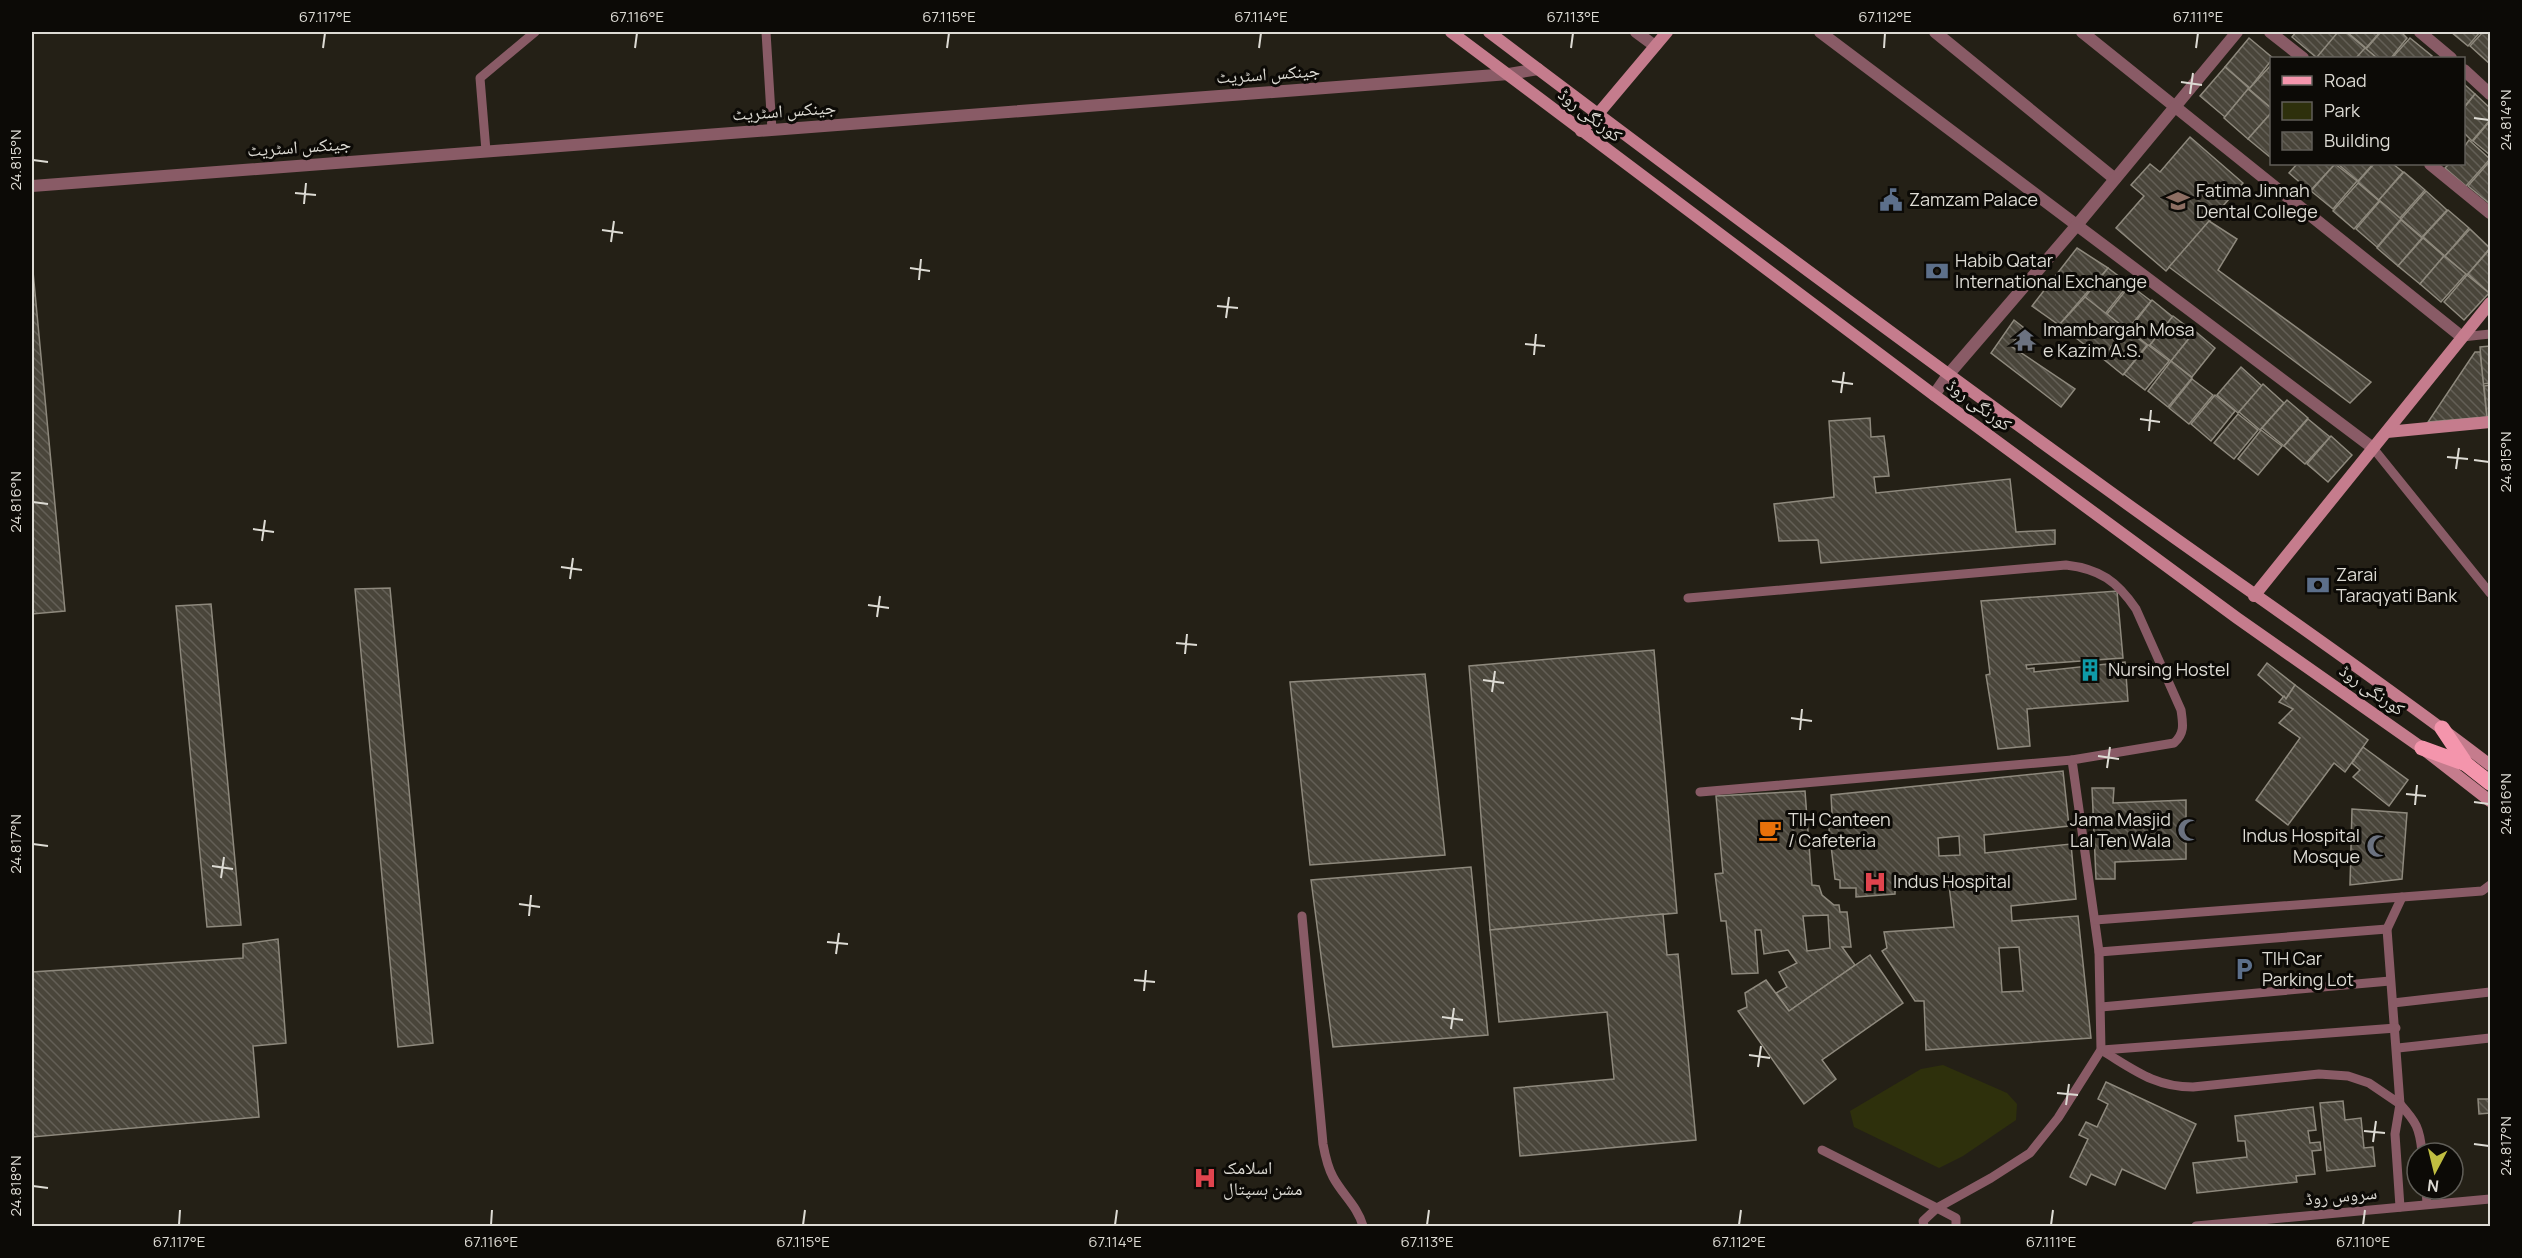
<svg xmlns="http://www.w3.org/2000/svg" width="2522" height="1258" viewBox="0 0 2522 1258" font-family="Manrope,'Noto Naskh Arabic',sans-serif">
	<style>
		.green { fill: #2e300c }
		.building { fill: url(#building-back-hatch); stroke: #8e897d; stroke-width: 1.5; fill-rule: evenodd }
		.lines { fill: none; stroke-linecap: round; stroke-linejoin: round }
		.lane { stroke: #895b66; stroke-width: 9 }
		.street { stroke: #895b66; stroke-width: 12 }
		.secondary { stroke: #c57c8d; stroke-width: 12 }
		.primary { stroke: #f495ac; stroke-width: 15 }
		.ticks { fill: none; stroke: #dddbd4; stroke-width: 2 }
		.labels { text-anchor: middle; stroke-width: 6; stroke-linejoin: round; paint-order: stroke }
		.street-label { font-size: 18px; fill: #dddbd4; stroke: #0c0a06 }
		.poi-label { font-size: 18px; fill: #dddbd4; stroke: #0c0a06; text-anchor: start }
		.neatline { fill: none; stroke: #dddbd4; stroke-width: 2 }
		.ticks-label { font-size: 15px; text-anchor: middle; fill: #dddbd4 }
	</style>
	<defs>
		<pattern id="building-back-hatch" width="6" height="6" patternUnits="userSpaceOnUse" patternTransform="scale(1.5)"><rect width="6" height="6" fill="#49453a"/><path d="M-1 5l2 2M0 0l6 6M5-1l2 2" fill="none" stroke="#635f56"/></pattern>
	</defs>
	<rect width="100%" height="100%" fill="#242016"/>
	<polygon class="green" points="1943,1065 2007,1093 2017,1104 2016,1120 1963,1156 1939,1168 1854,1127 1850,1111 1921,1069"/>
	<g class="building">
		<polygon points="2296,32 2339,32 2317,58 2292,37"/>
		<polygon points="2338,32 2346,32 2366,49 2358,58 2317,57"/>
		<polygon points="2347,32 2380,32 2366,48"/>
		<polygon points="2381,32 2401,32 2407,38 2391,58 2377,58 2366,49"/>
		<polygon points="2451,32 2480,32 2468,46"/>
		<polygon points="2483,32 2490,32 2490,64 2470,46"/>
		<polygon points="2249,38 2273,58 2250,88 2225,67"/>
		<polygon points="2410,38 2432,56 2429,58 2392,58"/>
		<polygon points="2365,48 2377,58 2356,58"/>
		<polygon points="2272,64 2272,106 2270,107 2249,89"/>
		<polygon points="2225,67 2249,88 2225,117 2200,96"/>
		<polygon points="2464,84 2475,94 2464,107"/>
		<polygon points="2248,89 2272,109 2272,112 2248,139 2224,118"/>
		<polygon points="2475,94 2490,108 2490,120 2472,141 2464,133 2464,108"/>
		<polygon points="2272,112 2272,155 2270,157 2248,139"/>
		<polygon points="2490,121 2490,155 2473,141"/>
		<polygon points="2190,137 2243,183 2166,271 2116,228 2144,196 2131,185 2150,164 2160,172"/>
		<polygon points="2469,140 2490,159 2466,186 2445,168 2449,164 2464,164 2464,147"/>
		<polygon points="2490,161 2490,204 2468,186"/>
		<polygon points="2297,164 2335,164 2310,191 2289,173"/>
		<polygon points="2335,164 2357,181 2333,209 2311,191"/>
		<polygon points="2338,164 2373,164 2358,181"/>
		<polygon points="2374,164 2393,164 2403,172 2379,200 2358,182"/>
		<polygon points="2404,172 2425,190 2400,218 2379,200"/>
		<polygon points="2358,183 2379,201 2354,229 2333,211"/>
		<polygon points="2426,191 2447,210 2422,237 2401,219"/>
		<polygon points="2380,201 2401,219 2377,247 2356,229"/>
		<polygon points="2448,210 2469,228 2445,256 2423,237"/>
		<polygon points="2401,220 2422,238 2398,266 2377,248"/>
		<polygon points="2209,221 2237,239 2218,270 2371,382 2350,403 2169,267"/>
		<polygon points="2470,229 2490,248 2467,275 2445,256"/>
		<polygon points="2423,238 2444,256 2420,284 2398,266"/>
		<polygon points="2077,248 2108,268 2059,325 2032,306"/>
		<polygon points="2490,249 2490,291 2489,293 2468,274"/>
		<polygon points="2444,256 2466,274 2441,302 2420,284"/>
		<polygon points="32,261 65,611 32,614"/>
		<polygon points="2108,268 2129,284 2105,314 2085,297"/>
		<polygon points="2467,275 2489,293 2464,320 2444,302"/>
		<polygon points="2130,285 2151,301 2127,330 2107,314"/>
		<polygon points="2085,297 2126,329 2102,358 2059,325"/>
		<polygon points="2152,300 2173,317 2149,346 2129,330"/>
		<polygon points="2173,316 2194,332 2171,361 2150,345"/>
		<polygon points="2014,320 2024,328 2011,346 2075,389 2061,407 1991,353"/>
		<polygon points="2126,329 2147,345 2123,375 2102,358"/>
		<polygon points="2195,331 2215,348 2192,377 2171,361"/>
		<polygon points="2148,345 2169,361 2145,390 2124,374"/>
		<polygon points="2490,346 2490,383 2483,384 2480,347"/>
		<polygon points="2475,352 2480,352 2487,417 2428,422"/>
		<polygon points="2171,361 2192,378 2168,407 2148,391"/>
		<polygon points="2241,367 2262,386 2238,413 2217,395"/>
		<polygon points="2192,379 2213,395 2189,424 2169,408"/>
		<polygon points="2263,384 2284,403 2260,430 2239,412"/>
		<polygon points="2490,385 2490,416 2487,417 2484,386"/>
		<polygon points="2215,395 2235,411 2211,441 2191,424"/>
		<polygon points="2287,400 2308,418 2284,446 2262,428"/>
		<polygon points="2238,414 2258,430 2234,459 2214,443"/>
		<polygon points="1870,418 1871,437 1884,436 1889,476 1874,477 1876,493 2010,479 2016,532 2055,530 2055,544 1821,563 1818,540 1779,541 1774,504 1834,497 1829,421"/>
		<polygon points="2308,419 2330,437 2305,464 2284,446"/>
		<polygon points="2261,430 2282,446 2258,475 2238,459"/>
		<polygon points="2331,436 2352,455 2328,482 2307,464"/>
		<polygon points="390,588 433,1043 398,1047 355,589"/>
		<polygon points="2117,591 2123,658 2026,665 2027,669 2034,668 2034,672 2125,662 2128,701 2027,709 2030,746 1998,749 1986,675 1990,674 1981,601"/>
		<polygon points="211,604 241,925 207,927 176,606"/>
		<polygon points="1654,650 1677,913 1490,930 1469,666"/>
		<polygon points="2267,663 2295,685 2286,699 2258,675"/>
		<polygon points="1425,674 1445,855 1310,865 1290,682"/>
		<polygon points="2295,685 2368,740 2345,772 2334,763 2288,825 2256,800 2300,738 2279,723 2293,709 2279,702 2284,696 2286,699"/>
		<polygon points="2363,747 2408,780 2389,806 2353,777 2360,770 2352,763"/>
		<path d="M2063 771 2069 826 1984 835 1985 853 2071 844 2076 899 2011 906 2012 921 2078 916 2091 1038 1926 1050 1924 1001H1915L1882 951 1887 948 1884 932 1954 927 1949 885 1895 889V894L1856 897V888H1840V880L1835 879 1827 812 1832 813 1831 795ZM1959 836 1960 855 1939 856 1938 838ZM2019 947 2023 991 2002 992 1999 948Z"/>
		<polygon points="2092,788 2114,788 2113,803 2186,800 2186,859 2115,862 2115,879 2096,879"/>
		<path d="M1805 791 1812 885 1819 886 1822 895 1834 905H1839L1840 912H1847L1851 947H1842L1855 965 1789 1011 1776 993 1787 987 1779 972 1797 963 1788 950 1764 954 1761 930H1755L1758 973 1732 974 1726 921H1721L1715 874 1723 873 1716 796ZM1828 915 1830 948 1807 951 1803 916Z"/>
		<polygon points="2352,809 2407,813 2402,879 2350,885"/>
		<polygon points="1471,867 1488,1035 1333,1047 1311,880"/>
		<polygon points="1663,914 1667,955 1678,954 1696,1140 1520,1156 1514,1088 1614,1079 1607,1012 1499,1022 1490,930"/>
		<polygon points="278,939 286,1043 253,1046 259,1117 32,1137 32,972 243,958 243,944"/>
		<polygon points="1870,955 1903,1003 1822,1060 1836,1079 1804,1104 1738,1011 1747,1007 1745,993 1766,980 1789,1011"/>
		<polygon points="2106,1082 2196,1124 2165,1189 2122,1169 2115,1185 2091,1174 2086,1185 2070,1177 2088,1139 2079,1135 2086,1122 2097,1127 2108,1104 2098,1099"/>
		<polygon points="2478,1099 2490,1099 2490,1113 2479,1114"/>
		<polygon points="2343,1101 2345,1120 2361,1118 2364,1148 2373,1147 2375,1166 2327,1171 2320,1103"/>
		<polygon points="2313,1107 2316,1130 2308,1131 2310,1143 2320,1142 2321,1150 2312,1151 2315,1174 2296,1176 2297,1182 2197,1193 2193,1163 2247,1157 2245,1141 2238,1141 2235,1116"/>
	</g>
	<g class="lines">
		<g class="lane">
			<polyline points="766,32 772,130"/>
			<polyline points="486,151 480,78 535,32"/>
			<polyline points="2462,337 2490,334"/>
			<polyline points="2373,448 2490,593"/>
			<path d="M1688 598 2066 565C2100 569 2117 581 2136 609L2181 710C2183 724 2185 733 2174 743L2072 760 2099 952 2101 1050 2058 1118 2030 1153 1991 1178 1937 1208 1956 1218V1226"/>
			<polyline points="1700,792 2072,760"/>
			<path d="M1302 916 1323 1144C1325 1155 1327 1166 1333 1177 1342 1194 1358 1207 1363 1226"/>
			<polyline points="2095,920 2482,891 2490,885"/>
			<polyline points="2099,952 2387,929"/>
			<polyline points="2393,1003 2490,992"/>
			<polyline points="2101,1007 2390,981"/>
			<polyline points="2398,1048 2490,1038"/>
			<path d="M2101 1050C2133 1069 2154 1087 2193 1087L2319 1074 2348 1076 2369 1083 2400 1104 2387 929 2402 897"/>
			<polyline points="2102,1050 2396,1028"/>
			<polyline points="2400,1104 2395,1134 2400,1207"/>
			<path d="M2400 1104C2416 1122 2420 1128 2422 1153"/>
			<polyline points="1822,1150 1937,1208 1923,1221 1924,1226"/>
			<polyline points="2426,1189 2427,1204"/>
			<polyline points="2196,1226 2490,1199"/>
		</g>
		<g class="street">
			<polyline points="1636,32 1655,46"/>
			<polyline points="1820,32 2373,448"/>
			<polyline points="1935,32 2115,179"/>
			<polyline points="2082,32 2462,337"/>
			<polyline points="2270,32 2303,58"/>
			<polyline points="2420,32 2451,58"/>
			<polyline points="2464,70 2490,94"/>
			<polyline points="2430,164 2490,213"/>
			<polyline points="32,186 1509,74 1538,69"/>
			<polyline points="1934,395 1948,375 2077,225 2237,32"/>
		</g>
		<g class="secondary">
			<polyline points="1451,32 1934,395 2237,618 2422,748 2490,801"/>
			<path d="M1489 32C1693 186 1898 339 2105 488 2233 581 2365 669 2490 765"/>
			<polyline points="1581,131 1598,114 1667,32"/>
			<polyline points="2387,432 2490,422"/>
			<polyline points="2254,596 2490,303"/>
		</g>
		<g class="primary">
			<polyline points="2442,728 2466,764"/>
			<polyline points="2422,748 2466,764 2490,783"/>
		</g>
	</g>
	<path class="ticks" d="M323 48 325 33M635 48 637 33M947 48 949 33M1259 48 1261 33M1571 48 1573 33M1884 48 1885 33M2196 48 2198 33M2181 82 2202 85M2190 94 2193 73M2474 118 2489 120M33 160 48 162M295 193 316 195M304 204 306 183M602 230 623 233M611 242 614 221M910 268 930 271M919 280 921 259M1217 306 1238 308M1226 318 1229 297M1525 344 1545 346M1534 355 1536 334M1832 381 1853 384M1841 393 1844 372M2140 419 2160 422M2149 431 2151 410M2447 457 2468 459M2474 460 2489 462M2456 469 2459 448M33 502 48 504M253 529 274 532M262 541 265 520M561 567 582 570M570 579 573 558M868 605 889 608M877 617 880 596M1176 643 1197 645M1185 654 1187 634M1483 680 1504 683M1492 692 1495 671M1791 718 1812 721M1800 730 1802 709M2098 756 2119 759M2107 768 2110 747M2406 794 2426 796M2474 802 2489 804M2415 805 2417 785M33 844 48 846M212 866 233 869M221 878 224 857M519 904 540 907M529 916 531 895M827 942 848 944M836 954 839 933M1134 980 1155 982M1144 991 1146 970M1442 1017 1463 1020M1451 1029 1454 1008M1749 1055 1770 1058M1758 1067 1761 1046M2057 1093 2078 1095M2066 1105 2069 1084M2364 1131 2385 1133M2373 1142 2376 1121M2474 1144 2489 1146M33 1186 48 1188M179 1225 180 1210M491 1225 492 1210M803 1225 805 1210M1115 1225 1117 1210M1427 1225 1429 1210M1739 1225 1741 1210M2051 1225 2053 1210M2363 1225 2365 1210"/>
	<defs>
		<g id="civic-bare" transform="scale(1.8)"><path d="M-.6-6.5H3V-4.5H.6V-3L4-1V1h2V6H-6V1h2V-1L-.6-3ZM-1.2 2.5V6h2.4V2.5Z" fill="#5c6f8a" stroke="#0c0a06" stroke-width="2.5" paint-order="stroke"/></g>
		<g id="university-bare" transform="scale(1.8)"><path d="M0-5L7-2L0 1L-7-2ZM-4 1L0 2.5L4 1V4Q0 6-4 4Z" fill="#8d6e63" stroke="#0c0a06" stroke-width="2.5" paint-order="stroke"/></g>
		<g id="bank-bare" transform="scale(1.8)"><path d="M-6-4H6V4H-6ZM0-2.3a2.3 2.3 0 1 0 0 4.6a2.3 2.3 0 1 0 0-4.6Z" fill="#5c6f8a" stroke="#0c0a06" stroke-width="2.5" paint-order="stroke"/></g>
		<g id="temple-bare" transform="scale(1.8)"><path d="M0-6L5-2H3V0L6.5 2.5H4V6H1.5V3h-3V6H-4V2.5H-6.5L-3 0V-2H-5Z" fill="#6b7280" stroke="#0c0a06" stroke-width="2.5" paint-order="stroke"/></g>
		<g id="building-bare" transform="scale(1.8)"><path d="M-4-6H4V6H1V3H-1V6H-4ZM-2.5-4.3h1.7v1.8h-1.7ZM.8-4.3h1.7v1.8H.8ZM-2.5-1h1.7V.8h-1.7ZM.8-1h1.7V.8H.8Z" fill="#0f9aa8" stroke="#0c0a06" stroke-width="2.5" paint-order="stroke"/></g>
		<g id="cafe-bare" transform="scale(1.8)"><path d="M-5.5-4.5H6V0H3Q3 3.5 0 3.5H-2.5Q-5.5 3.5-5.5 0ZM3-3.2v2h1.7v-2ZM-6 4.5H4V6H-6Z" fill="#e8710a" stroke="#0c0a06" stroke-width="2.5" paint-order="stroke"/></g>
		<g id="mosque-bare" transform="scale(1.8)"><path d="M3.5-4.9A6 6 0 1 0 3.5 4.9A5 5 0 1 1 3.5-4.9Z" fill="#6b7280" stroke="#0c0a06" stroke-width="2.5" paint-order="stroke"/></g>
		<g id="hospital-bare" transform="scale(1.8)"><path d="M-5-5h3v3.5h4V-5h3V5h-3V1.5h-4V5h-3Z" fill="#e0444e" stroke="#0c0a06" stroke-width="2.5" paint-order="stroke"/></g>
		<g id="parking-bare" transform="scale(1.8)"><path d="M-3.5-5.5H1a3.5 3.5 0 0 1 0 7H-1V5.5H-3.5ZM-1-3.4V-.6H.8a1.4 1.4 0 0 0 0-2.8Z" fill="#5c6f8a" stroke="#0c0a06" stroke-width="2.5" paint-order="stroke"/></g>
	</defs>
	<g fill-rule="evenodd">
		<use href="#civic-bare" x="1891" y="200"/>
		<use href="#university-bare" x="2178" y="201"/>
		<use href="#bank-bare" x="1937" y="271"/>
		<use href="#temple-bare" x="2025" y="340"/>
		<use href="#bank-bare" x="2318" y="585"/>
		<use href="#building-bare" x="2090" y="670"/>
		<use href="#cafe-bare" x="1770" y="830"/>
		<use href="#mosque-bare" x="2189" y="830"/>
		<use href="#mosque-bare" x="2378" y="846"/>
		<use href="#hospital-bare" x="1875" y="882"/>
		<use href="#parking-bare" x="2244" y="969"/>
		<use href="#hospital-bare" x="1205" y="1178"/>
	</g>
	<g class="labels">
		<g class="street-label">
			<text transform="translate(1268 74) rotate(-4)" y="6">جینکس اسٹریٹ</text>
			<text transform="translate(784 111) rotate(-4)" y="6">جینکس اسٹریٹ</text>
			<text transform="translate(1590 115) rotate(38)" y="6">کورنگی روڈ</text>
			<text transform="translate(299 147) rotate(-4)" y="6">جینکس اسٹریٹ</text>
			<text transform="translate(1979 405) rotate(36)" y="6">کورنگی روڈ</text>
			<text transform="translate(2372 690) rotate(35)" y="6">کورنگی روڈ</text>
			<text transform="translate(2341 1196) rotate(-5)" y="6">سروس روڈ</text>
		</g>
		<g class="poi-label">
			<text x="2196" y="197">Fatima Jinnah<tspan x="2196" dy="21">Dental College</tspan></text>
			<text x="1909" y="206">Zamzam Palace</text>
			<text x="1955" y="267">Habib Qatar<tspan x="1955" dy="21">International Exchange</tspan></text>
			<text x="2043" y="336">Imambargah Mosa<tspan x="2043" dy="21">e Kazim A.S.</tspan></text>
			<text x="2336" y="581">Zarai<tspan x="2336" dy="21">Taraqyati Bank</tspan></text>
			<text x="2108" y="676">Nursing Hostel</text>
			<text x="1788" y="826">TIH Canteen<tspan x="1788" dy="21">/ Cafeteria</tspan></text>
			<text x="2171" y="826" text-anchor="end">Jama Masjid<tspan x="2171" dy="21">Lal Ten Wala</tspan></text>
			<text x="2360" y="842" text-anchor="end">Indus Hospital<tspan x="2360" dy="21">Mosque</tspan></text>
			<text x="1893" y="888">Indus Hospital</text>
			<text x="2262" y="965">TIH Car<tspan x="2262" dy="21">Parking Lot</tspan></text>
			<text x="1223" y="1174">اسلامک<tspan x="1223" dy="21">مشن ہسپتال</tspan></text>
		</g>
	</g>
	<rect width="2522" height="1258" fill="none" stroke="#0c0a06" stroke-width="66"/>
	<rect x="2270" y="57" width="195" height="108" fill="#0c0a06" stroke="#605e58" stroke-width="1.5"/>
	<rect x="2282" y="76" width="30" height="9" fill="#f495ac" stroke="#605e58" stroke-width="1.5"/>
	<text x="2324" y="87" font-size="18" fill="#dddbd4">Road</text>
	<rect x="2282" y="102" width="30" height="18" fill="#2e300c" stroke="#605e58" stroke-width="1.5"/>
	<text x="2324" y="117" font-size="18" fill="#dddbd4">Park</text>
	<rect x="2282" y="132" width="30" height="18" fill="url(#building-back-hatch)" stroke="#605e58" stroke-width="1.5"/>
	<text x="2324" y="147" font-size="18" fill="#dddbd4">Building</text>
	<g transform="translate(2435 1171) rotate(187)"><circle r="28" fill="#0c0a06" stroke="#605e58" stroke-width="1.5"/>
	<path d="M0-4.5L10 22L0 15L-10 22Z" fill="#c0be41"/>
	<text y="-9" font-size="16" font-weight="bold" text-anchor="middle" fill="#dddbd4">N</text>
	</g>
	<rect x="33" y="33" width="2456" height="1192" class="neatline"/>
	<g class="ticks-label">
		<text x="325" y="22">67.117°E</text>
		<text x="637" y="22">67.116°E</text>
		<text x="949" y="22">67.115°E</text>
		<text x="1261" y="22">67.114°E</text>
		<text x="1573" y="22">67.113°E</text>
		<text x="1885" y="22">67.112°E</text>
		<text x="2198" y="22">67.111°E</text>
		<text transform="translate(2506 120) rotate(-90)" y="5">24.814°N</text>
		<text transform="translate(16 160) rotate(-90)" y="5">24.815°N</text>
		<text transform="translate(2506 462) rotate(-90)" y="5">24.815°N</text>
		<text transform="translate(16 502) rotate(-90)" y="5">24.816°N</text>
		<text transform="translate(2506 804) rotate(-90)" y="5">24.816°N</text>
		<text transform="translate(16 844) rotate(-90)" y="5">24.817°N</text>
		<text transform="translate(2506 1146) rotate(-90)" y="5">24.817°N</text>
		<text transform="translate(16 1186) rotate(-90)" y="5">24.818°N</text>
		<text x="179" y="1247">67.117°E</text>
		<text x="491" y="1247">67.116°E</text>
		<text x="803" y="1247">67.115°E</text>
		<text x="1115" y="1247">67.114°E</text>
		<text x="1427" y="1247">67.113°E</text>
		<text x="1739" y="1247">67.112°E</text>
		<text x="2051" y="1247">67.111°E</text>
		<text x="2363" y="1247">67.110°E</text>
	</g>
</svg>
